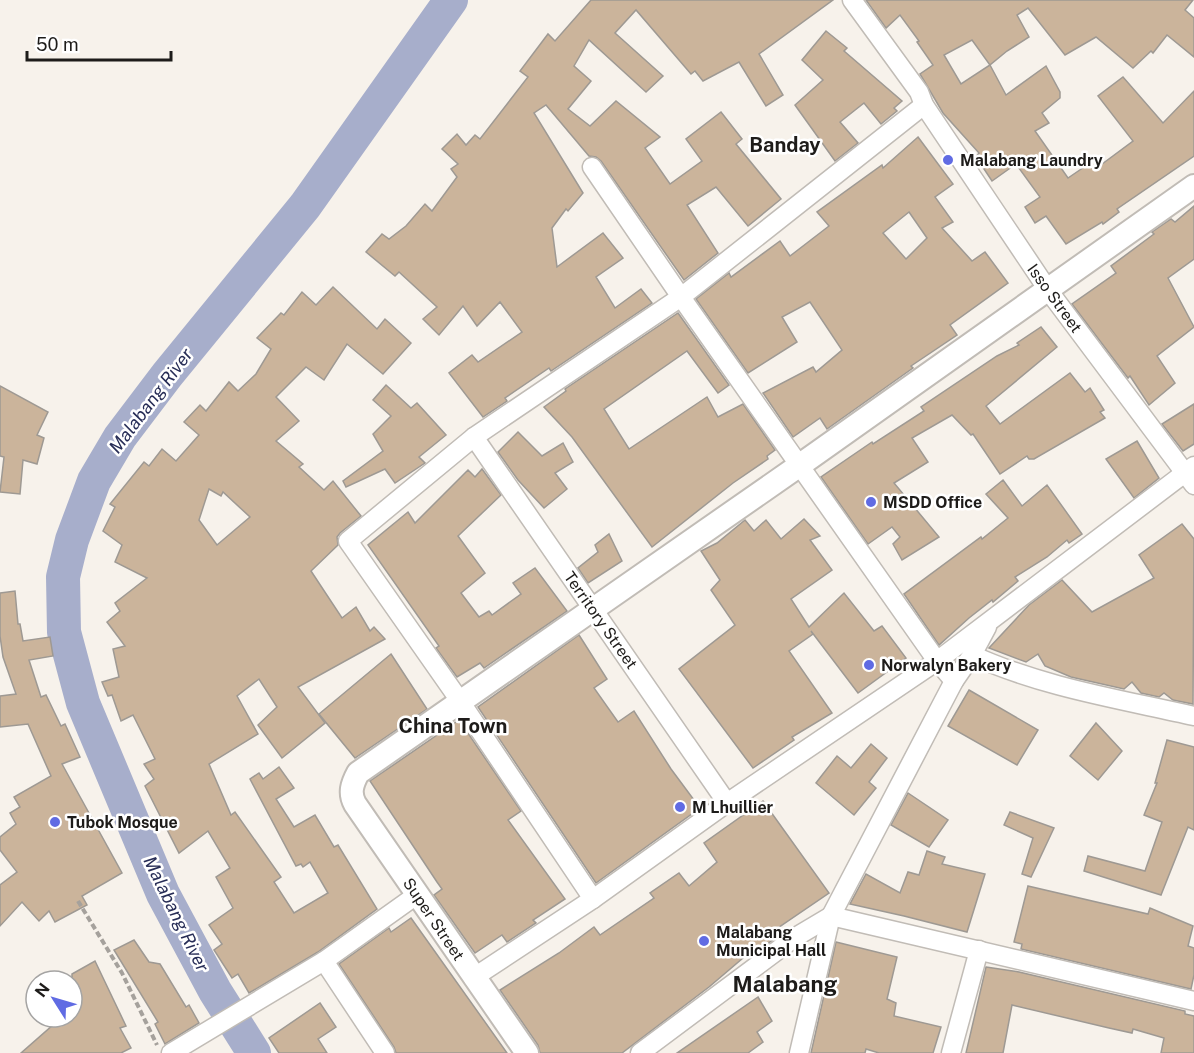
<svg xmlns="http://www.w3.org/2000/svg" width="1194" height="1053" viewBox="0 0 1194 1053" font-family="'Public Sans',sans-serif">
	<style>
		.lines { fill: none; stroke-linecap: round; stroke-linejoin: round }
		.river { stroke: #a7aecb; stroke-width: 34 }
		.building { fill: #cbb49b; stroke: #9e9993; stroke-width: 1.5; fill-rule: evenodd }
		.minor-casing { stroke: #c1bcb6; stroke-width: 21 }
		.tertiary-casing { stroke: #c1bcb6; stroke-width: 26 }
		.path { stroke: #a5a19c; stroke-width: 4; stroke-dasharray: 6 3; stroke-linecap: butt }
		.minor { stroke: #fff; stroke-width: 18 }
		.tertiary { stroke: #fff; stroke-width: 22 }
		.poi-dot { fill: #606be3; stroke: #fff; stroke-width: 2 }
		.labels { text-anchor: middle; stroke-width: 5; stroke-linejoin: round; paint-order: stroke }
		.poi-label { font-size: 16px; font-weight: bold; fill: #1e1c1a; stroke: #fff; text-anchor: start }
		.street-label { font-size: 16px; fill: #1e1c1a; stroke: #fff }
		.water-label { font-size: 18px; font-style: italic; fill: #272d56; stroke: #fff }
		.quarter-label { font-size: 20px; font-weight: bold; fill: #1e1c1a; stroke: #fff }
		.district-label { font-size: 22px; font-weight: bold; fill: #1e1c1a; stroke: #fff }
	</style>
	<rect width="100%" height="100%" fill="#f7f2eb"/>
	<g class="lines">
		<polyline class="river" points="254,1053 215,991 163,894 83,703 64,632 63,577 72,540 94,481 120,437 167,375 305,206 451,0"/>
	</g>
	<g class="building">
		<polygon points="591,0 833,0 759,54 783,95 766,106 739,62 703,81 695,71 691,74 636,10 615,33 663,76 646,92 589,40 574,66 591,81 568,109 590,126 616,101 660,137 645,148 670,184 702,161 686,139 721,112 742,139 736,144 781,199 748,226 716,187 687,205 718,253 684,280 601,161 596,157 589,156 546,105 534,113 583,193 568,211 566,209 552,228 557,267 603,233 623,258 596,277 615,308 641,289 652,303 551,371 549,368 505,398 507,401 483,417 449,373 472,355 478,362 522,332 500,302 477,326 463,306 439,335 423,319 437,307 399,272 395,276 366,252 382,234 389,239 406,226 425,204 432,211 457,177 451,169 458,164 442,149 457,134 466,145 475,135 480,139 528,77 520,71 548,34 555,41"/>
		<path d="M866 0H1193L1185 10 1194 18V57L1167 35 1153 53 1151 51 1133 68 1096 37 1065 55 1028 8 1017 15 1029 37 1007 51 990 65 1006 95 1046 66 1060 92V98L1042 113 1049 123 1035 131 1068 178 1090 163 1094 170 1133 141 1098 96 1123 77 1163 123 1194 91V156L1117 209 1119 212 1103 224 1102 222 1066 244 1046 216 1035 223 1025 207 1040 197 1016 164 992 181 976 157 979 153 943 113 920 74 933 65 917 42 919 41 900 15 886 28ZM972 40 990 65 961 84 944 55Z"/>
		<polygon points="826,31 847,48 844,51 902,101 894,108 897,111 881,124 864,103 840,122 858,143 835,161 795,105 823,80 802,60"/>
		<path d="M918 137 953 184 935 197 953 222 942 228 972 261 985 252 1008 283 950 325 957 335 911 366 913 368 827 429 820 418 793 437 763 393 813 367 816 372 842 350 810 302 782 317 797 342 748 373 696 299 729 273 731 277 780 241 790 256 829 226 817 212 882 165 883 168ZM909 212 927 238 906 259 883 233Z"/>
		<polygon points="1194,206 1194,259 1168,278 1194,327 1157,356 1175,383 1149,405 1130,376 1128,378 1072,304 1116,273 1111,266 1154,234 1152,232 1171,219 1175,222"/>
		<path d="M333 287 377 329 385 319 411 343 383 374 347 344 324 380 306 367 276 397 299 421 276 441 303 464 299 467 324 490 333 481 361 516 340 533 337 537 338 545 311 571 342 618 356 607 370 631 374 627 385 639 298 687 325 723 282 758 258 725 277 707 259 679 237 696 258 734 209 764 231 815 235 812 281 877 274 882 294 913 328 893 310 862 303 867 301 864 296 866 250 779 259 773 263 779 279 767 294 788 276 799 294 827 315 815 334 847 338 845 377 909 318 952 249 993 238 974 232 978 214 950 222 944 209 925 233 908 216 877 230 868 208 831 179 853 145 786 154 779 144 764 155 759 133 715 121 721 112 695 108 696 102 682 119 677 113 649 125 646 107 622 120 611 115 603 147 578 115 562 122 545 103 531 115 507 110 504 144 462 149 466 162 449 176 461 199 435 184 422 200 405 206 411 229 382 238 391 256 374 271 349 257 338 281 313 284 315 302 292 316 305ZM209 489 221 496 223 492 250 517 217 545 199 520Z"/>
		<polygon points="678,313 729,385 718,393 687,351 604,409 629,449 707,397 718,417 743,404 775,450 767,456 768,459 733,483 652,547 572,437 544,407 566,391 565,389"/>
		<polygon points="1041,327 1057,347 986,406 1000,424 1070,373 1085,392 1090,388 1104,410 1100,412 1105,418 1034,459 1029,459 1027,456 1000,474 973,434 971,435 952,415 912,438 928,462 894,483 939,537 902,560 893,544 900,537 892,527 868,544 821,477 872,442 873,444 924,411 921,407 997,356 1019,345 1017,343"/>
		<polygon points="386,385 411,408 417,403 446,435 419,457 425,463 395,483 385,469 346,487 343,481 383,451 373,434 391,416 373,400"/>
		<polygon points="0,386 48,412 37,435 44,438 37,464 23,460 20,494 0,492 4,457 0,456"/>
		<polygon points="1194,404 1194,444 1183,451 1162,424"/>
		<polygon points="518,432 542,456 563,443 573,462 555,473 567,489 544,508 518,480 498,452"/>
		<polygon points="1137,441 1159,478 1134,498 1106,459"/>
		<polygon points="482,469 501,495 458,536 485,573 461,593 479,617 489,611 492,615 521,594 513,583 535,568 567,611 484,668 480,663 457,677 436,648 439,646 368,545 408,512 415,523 468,470 475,477"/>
		<polygon points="1003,480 1022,506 1047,485 1082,534 1069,543 1067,540 1047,557 1015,577 1018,581 993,602 992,600 969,618 939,645 904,594 981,537 982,539 1008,518 986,494"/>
		<polygon points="804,519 820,536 810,540 832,570 791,599 809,627 844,593 874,631 882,626 906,658 858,693 811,631 813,634 789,651 832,713 792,737 794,740 753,768 679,669 735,625 711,590 720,580 701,551 717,543 745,520 754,531 766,520 781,539"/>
		<polygon points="1182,524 1194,539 1193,704 1173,700 1164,693 1159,697 1141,693 1132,682 1124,689 1071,677 1045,666 1038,654 1026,662 989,648 1029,605 1062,580 1092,612 1154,578 1139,555"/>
		<polygon points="609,534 622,561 588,583 578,568 598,552 595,545"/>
		<polygon points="15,591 18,624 20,624 23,641 50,637 53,656 29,660 41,697 46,695 61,726 65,724 80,757 62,764 122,873 82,896 87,905 55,922 49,911 39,921 22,902 0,926 0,885 17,872 0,850 0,837 16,824 10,813 20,807 14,797 51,776 28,724 0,727 0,696 16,694 3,657 0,636 0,593"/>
		<polygon points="579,635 607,679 594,688 618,722 634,711 671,769 700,808 596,883 478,707"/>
		<polygon points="391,654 427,709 355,758 319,714"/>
		<polygon points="969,690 1038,730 1017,765 948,726"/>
		<polygon points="459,720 521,811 508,820 565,899 533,920 536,923 507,942 502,935 475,953 434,895 442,889 437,882 370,781"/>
		<polygon points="1096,723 1122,751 1098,780 1070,756"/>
		<polygon points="1167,740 1194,747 1194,830 1188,827 1161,895 1084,871 1088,856 1145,871 1162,822 1144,815 1157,783 1155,783"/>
		<polygon points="871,744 887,758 869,782 876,788 854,815 816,783 837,756 851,768"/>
		<polygon points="908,793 948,820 929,847 891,825"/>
		<polygon points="763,801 829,893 775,930 779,935 758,951 756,947 709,987 622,1053 540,1053 538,1045 500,990 559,953 594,927 600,935 654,898 650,893 679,873 689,886 717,862 704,843"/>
		<polygon points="1010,812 1054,828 1031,877 1022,874 1033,838 1004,825"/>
		<polygon points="927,851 945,857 942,864 985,874 967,932 904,916 850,904 866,874 900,893 908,872 919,875"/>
		<polygon points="1028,886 1148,914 1150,908 1193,926 1188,946 1194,948 1194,975 1191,989 1021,949 1022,944 1014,942"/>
		<polygon points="411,918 507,1053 396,1053 394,1047 339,964 389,928 391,932"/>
		<polygon points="134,940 149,962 160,964 186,1007 189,1005 199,1023 165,1044 155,1024 158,1022 114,950"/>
		<polygon points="836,942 897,957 887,999 896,1003 894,1016 941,1027 933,1053 879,1053 866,1049 865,1053 811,1053"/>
		<polygon points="95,961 126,1026 120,1028 131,1048 121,1053 21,1053 54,1024 50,1017 72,1017 72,974"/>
		<polygon points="986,967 1019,972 1185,1011 1185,1014 1194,1016 1194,1053 1161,1053 1164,1038 1133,1029 1132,1033 1109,1028 1012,1005 1003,1053 966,1053"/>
		<polygon points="758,997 772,1021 757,1032 763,1042 748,1053 677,1053"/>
		<polygon points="320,1003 336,1027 318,1039 327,1053 279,1053 269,1038"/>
	</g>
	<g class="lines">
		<g class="minor-casing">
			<g id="minor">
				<polyline points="852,0 919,92 924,105 1048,290 1194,485"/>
				<polyline points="592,167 681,297 937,661 954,681"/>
				<polyline points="474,437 727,803"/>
				<path d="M972 655C1042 687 1119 699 1194 716"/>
				<polyline points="593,899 460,701 348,541 474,437 681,297 924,105"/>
				<polyline points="324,961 385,1053"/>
				<polyline points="473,978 593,899 727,803 937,661 1194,466"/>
				<polyline points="171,1053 324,961 418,894"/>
				<polyline points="640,1053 794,938 831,916 1194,1001"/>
				<polyline points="799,1053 831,916 954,681 972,655 987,627"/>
				<polyline points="951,1053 979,950"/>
			</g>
		</g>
		<g class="tertiary-casing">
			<path id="tertiary" d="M527 1053 355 804C349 793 352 784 358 773L800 465 1194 186"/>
		</g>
		<polyline class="path" points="78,901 122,973 157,1045"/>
		<use href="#minor" class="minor"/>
		<use href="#tertiary" class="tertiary"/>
	</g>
	<g class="poi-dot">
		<circle cx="948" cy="160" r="6"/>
		<circle cx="871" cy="502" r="6"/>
		<circle cx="869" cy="665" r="6"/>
		<circle cx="680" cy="807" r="6"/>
		<circle cx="55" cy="822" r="6"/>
		<circle cx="704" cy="941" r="6"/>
	</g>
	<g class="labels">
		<g class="poi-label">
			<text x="960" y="166">Malabang Laundry</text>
			<text x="883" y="508">MSDD Office</text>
			<text x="881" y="671">Norwalyn Bakery</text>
			<text x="692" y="813">M Lhuillier</text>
			<text x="67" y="828">Tubok Mosque</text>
			<text x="716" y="938">Malabang<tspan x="716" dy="18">Municipal Hall</tspan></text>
		</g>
		<g class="street-label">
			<text transform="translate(1055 298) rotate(54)" y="6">Isso Street</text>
			<text transform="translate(601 620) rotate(55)" y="6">Territory Street</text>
			<text transform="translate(434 919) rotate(56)" y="6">Super Street</text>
		</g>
		<g class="water-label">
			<text transform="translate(151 401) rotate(-53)" y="6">Malabang River</text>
			<text transform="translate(176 914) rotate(64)" y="6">Malabang River</text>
		</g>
		<g class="quarter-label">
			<text x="785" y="152">Banday</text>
			<text x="453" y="733">China Town</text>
		</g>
		<g class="district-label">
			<text x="785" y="992">Malabang</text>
		</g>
	</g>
	<g transform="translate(54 999) rotate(307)"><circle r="28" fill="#ffffff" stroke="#a5a4a3" stroke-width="1.5"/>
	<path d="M0-4.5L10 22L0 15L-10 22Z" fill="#606be3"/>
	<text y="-9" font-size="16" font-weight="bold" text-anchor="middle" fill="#1e1c1a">N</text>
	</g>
	<path d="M27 51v9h144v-9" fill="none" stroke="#1e1c1a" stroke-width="3"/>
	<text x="36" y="51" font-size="18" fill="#1e1c1a" stroke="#ffffff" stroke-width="4.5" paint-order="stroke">50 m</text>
</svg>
